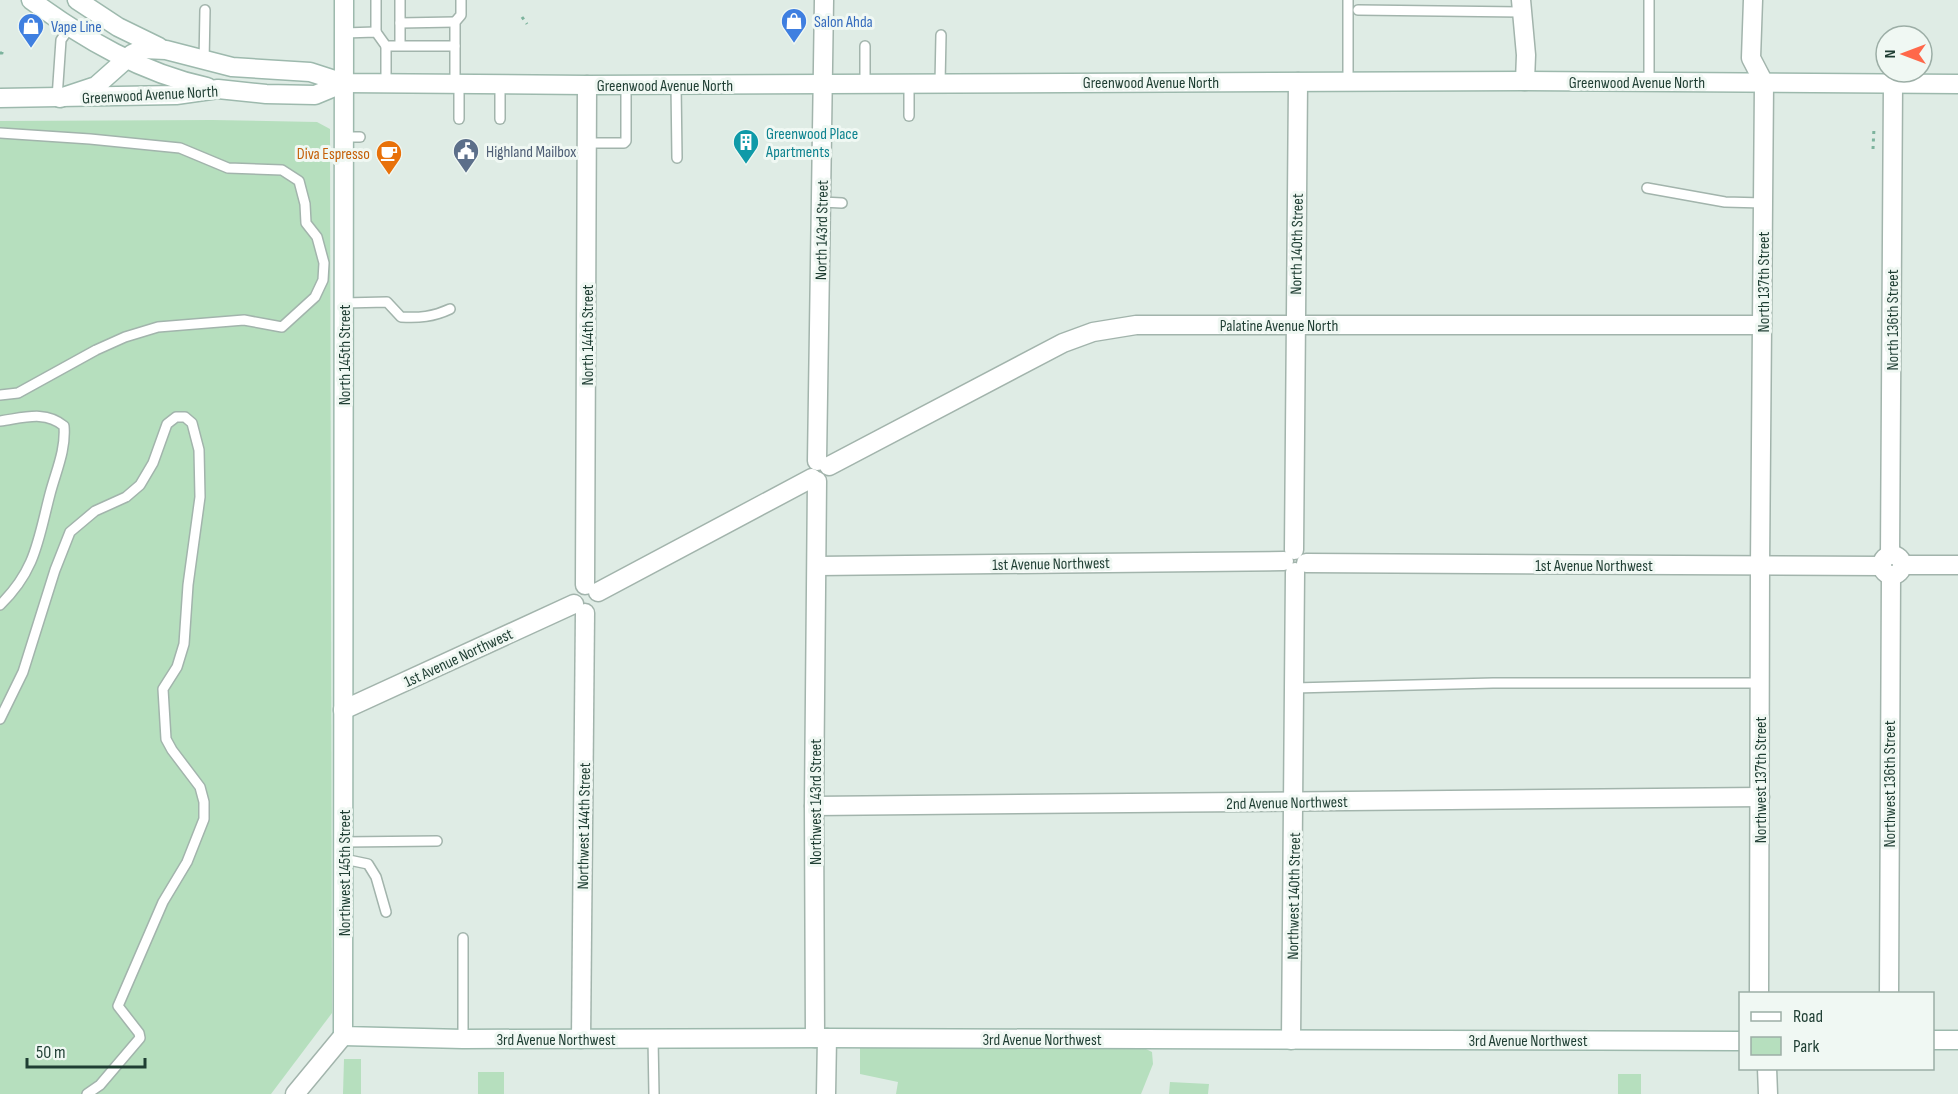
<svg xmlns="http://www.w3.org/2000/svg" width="1958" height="1094" viewBox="0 0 1958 1094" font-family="'Sofia Sans Condensed',sans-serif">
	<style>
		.green { fill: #b6dfbe }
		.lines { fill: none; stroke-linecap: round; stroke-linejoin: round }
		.lane-casing { stroke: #a2b4ac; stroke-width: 12 }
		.street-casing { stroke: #a2b4ac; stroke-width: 21 }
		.secondary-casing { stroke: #9db9ad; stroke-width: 21 }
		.path { stroke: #7db39d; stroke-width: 3; stroke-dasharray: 3 4.5; stroke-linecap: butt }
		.lane { stroke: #fff; stroke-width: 9 }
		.street { stroke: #fff; stroke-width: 18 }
		.secondary { stroke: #fff; stroke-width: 18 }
		.labels { text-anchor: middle; stroke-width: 6; stroke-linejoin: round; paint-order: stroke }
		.shop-label { font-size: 16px; fill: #366cbe; stroke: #f0f8f3; text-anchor: start }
		.street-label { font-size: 16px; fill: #1f3e33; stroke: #f0f8f3 }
		.culture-label { font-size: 16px; fill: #0d838f; stroke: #f0f8f3; text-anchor: start }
		.service-label { font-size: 16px; fill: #4e5e75; stroke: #f0f8f3; text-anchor: start }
		.food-label { font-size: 16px; fill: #c56008; stroke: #f0f8f3; text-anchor: end }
	</style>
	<rect width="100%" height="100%" fill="#dfece5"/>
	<g class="green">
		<polygon points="212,120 317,122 330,129 332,1013 271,1094 0,1094 0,121"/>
		<polygon points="860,1046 1144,1048 1152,1052 1153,1064 1141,1094 896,1094 898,1082 860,1074"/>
		<polygon points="344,1059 361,1059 361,1094 343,1094"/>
		<rect x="478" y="1072" width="26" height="22"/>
		<rect x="1618" y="1074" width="23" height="20"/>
		<polygon points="1170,1082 1209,1084 1208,1094 1169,1094"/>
	</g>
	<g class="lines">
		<g class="lane-casing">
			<g id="lane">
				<polyline points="400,0 400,23 455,22"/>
				<polyline points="1348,0 1348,83"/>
				<polyline points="1649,0 1649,82"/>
				<polyline points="1358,10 1521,12"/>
				<polyline points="400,23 400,45"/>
				<polyline points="376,32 376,0"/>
				<polyline points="344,33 376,32 386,46 455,46"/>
				<polyline points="386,46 386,83"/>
				<polyline points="865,46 865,83"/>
				<polyline points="204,62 205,10"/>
				<polyline points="909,83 909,116"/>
				<polyline points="940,83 941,35"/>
				<polyline points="455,84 455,22 461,15 461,0"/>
				<polyline points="459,84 459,119"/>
				<polyline points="500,84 500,119"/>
				<polyline points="676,84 677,158"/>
				<polyline points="57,98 61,40 70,27"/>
				<polyline points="0,133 90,139 180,148 228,168 282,170 299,181 305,204 306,223 317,237 324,263 323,280 315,297 282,327 244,320 158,327 125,337 96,350 18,393 0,395"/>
				<polyline points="344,137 360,137"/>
				<polyline points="588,143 624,143 626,141 626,85"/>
				<polyline points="1647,188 1725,202 1763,203"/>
				<polyline points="822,202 842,203"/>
				<path d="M344 303 387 302 401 317C419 318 433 317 450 309"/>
				<path d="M0 421C23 418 45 410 64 426 66 450 56 471 50 494 38 540 36 570 0 605"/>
				<polyline points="1294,688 1493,683 1760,683"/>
				<polyline points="0,719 23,672 55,570 70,532 95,511 126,497 140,485 153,463 167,424 176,417 185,417 192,423 199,450 200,497 188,585 184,644 177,667 163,689 166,739 172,750 200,787 204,802 204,819 187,862 163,902 118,1006 139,1033 140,1038 100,1085 87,1094"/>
				<polyline points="344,842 437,841"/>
				<polyline points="344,859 368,864 376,877 386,912"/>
				<polyline points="653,1038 654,1094"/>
				<polyline points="463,1039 463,938"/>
			</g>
		</g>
		<g class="street-casing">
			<g id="street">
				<polyline points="1521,0 1526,55 1525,81"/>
				<polyline points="1753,0 1751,58 1764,83 1760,566 1759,994"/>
				<polyline points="817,461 824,0"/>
				<polyline points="829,466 1063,343 1093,332 1136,325 1762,325"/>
				<polyline points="1294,550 1298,82"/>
				<circle cx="1892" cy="565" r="10"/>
				<polyline points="1890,555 1893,84"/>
				<polyline points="1306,563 1882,566"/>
				<polyline points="1903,565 1958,565"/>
				<polyline points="818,566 1284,561"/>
				<polyline points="585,585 587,85"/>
				<polyline points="598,592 812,478"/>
				<polyline points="343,710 574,604"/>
				<polyline points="814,806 1760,797"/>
				<polyline points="1889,994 1891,575"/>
				<polyline points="815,1038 814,806 817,481"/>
				<polyline points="581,1039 585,613"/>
				<polyline points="1291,1040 1295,572"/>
				<polyline points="1767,1068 1768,1094"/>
				<polyline points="295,1094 343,1036"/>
				<polyline points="826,1094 827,1038"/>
			</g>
		</g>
		<g class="secondary-casing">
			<g id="secondary">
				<path d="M31 0C84 39 142 73 207 87"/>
				<polyline points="77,0 118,27 159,47"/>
				<polyline points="344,0 343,1036 463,1039 827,1038 1740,1041"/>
				<polyline points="0,98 176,95 218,89 266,94 315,95 344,83"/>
				<polyline points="60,98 96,86 132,54 143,49 166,50 232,67 310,72 344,83 587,85 1525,81 1958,84"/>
				<polyline points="1932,1040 1958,1040"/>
			</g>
		</g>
		<g class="path">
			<polyline points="522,17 527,24"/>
			<polyline points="0,53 2,53 2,51"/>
			<polyline points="1873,149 1874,128"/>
		</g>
		<use href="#lane" class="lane"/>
		<use href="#street" class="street"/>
		<use href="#secondary" class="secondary"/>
	</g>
	<defs>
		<g id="shop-pin" transform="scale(1.35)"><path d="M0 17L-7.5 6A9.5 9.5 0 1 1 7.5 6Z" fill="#3f7fe0" stroke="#f0f8f3"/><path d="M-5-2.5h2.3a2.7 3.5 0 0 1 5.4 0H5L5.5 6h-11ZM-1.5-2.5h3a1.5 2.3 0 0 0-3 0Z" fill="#fff"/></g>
		<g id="building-pin" transform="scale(1.35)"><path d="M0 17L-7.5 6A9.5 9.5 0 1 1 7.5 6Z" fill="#0f9aa8" stroke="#f0f8f3"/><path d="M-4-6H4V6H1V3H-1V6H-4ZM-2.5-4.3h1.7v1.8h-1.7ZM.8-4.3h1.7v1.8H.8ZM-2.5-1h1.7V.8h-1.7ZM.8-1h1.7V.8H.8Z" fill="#fff"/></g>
		<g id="civic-pin" transform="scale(1.35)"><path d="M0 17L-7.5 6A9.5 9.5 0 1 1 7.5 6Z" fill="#5c6f8a" stroke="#f0f8f3"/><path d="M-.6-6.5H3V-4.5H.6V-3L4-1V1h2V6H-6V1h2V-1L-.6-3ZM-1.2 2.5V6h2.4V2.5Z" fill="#fff"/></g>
		<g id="cafe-pin" transform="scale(1.35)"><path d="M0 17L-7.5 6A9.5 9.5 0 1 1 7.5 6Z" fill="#e8710a" stroke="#f0f8f3"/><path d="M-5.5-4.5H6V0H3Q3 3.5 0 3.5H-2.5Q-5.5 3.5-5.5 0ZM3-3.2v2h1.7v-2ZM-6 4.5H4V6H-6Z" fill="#fff"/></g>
	</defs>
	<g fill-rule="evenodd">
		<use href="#shop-pin" x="794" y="21"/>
		<use href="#shop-pin" x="31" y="26"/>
		<use href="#building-pin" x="746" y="142"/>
		<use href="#civic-pin" x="466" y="151"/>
		<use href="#cafe-pin" x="389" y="153"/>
	</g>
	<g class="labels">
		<g class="shop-label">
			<text x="814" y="27">Salon Ahda</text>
			<text x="51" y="32">Vape Line</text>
		</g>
		<g class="street-label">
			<text x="1151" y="88">Greenwood Avenue North</text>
			<text x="1637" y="88">Greenwood Avenue North</text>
			<text x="665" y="91">Greenwood Avenue North</text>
			<text transform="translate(150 94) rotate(-3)" y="6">Greenwood Avenue North</text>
			<text transform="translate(821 230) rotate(-89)" y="6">North 143rd Street</text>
			<text transform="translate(1296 244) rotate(-89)" y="6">North 140th Street</text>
			<text transform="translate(1763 282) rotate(-90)" y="6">North 137th Street</text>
			<text transform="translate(1892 320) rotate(-90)" y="6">North 136th Street</text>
			<text x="1279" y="331">Palatine Avenue North</text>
			<text transform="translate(587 335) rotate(-90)" y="6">North 144th Street</text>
			<text transform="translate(344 355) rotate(-90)" y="6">North 145th Street</text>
			<text transform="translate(1051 563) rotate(-1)" y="6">1st Avenue Northwest</text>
			<text x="1594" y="571">1st Avenue Northwest</text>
			<text transform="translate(458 657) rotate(-25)" y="6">1st Avenue Northwest</text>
			<text transform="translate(1760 780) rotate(-90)" y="6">Northwest 137th Street</text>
			<text transform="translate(1889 784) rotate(-90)" y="6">Northwest 136th Street</text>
			<text transform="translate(815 802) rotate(-90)" y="6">Northwest 143rd Street</text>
			<text transform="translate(1287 802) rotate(-1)" y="6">2nd Avenue Northwest</text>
			<text transform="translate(583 826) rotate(-89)" y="6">Northwest 144th Street</text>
			<text transform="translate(344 873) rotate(-90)" y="6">Northwest 145th Street</text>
			<text transform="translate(1293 896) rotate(-89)" y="6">Northwest 140th Street</text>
			<text x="556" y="1045">3rd Avenue Northwest</text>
			<text x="1042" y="1045">3rd Avenue Northwest</text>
			<text x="1528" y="1046">3rd Avenue Northwest</text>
		</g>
		<g class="culture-label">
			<text x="766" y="139">Greenwood Place<tspan x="766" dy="18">Apartments</tspan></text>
		</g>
		<g class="service-label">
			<text x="486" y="157">Highland Mailbox</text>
		</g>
		<g class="food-label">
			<text x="370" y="159">Diva Espresso</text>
		</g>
	</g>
	<rect x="1739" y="992" width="195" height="78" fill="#f0f8f3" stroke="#9caea6" stroke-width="1.5"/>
	<rect x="1751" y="1012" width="30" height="9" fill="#ffffff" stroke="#9caea6" stroke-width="1.5"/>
	<text x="1793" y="1022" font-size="18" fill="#1f3e33">Road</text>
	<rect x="1751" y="1037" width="30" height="18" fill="#b6dfbe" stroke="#9caea6" stroke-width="1.5"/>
	<text x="1793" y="1052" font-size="18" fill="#1f3e33">Park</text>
	<g transform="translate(1904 54) rotate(270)"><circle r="28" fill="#f0f8f3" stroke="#9caea6" stroke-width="1.5"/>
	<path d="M0-4.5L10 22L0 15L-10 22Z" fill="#ff684a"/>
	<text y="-9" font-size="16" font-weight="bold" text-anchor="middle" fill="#1f3e33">N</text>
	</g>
	<path d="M27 1058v9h118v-9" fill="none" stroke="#1f3e33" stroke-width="3"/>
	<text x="36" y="1058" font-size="18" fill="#1f3e33" stroke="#f0f8f3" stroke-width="4.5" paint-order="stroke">50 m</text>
</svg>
